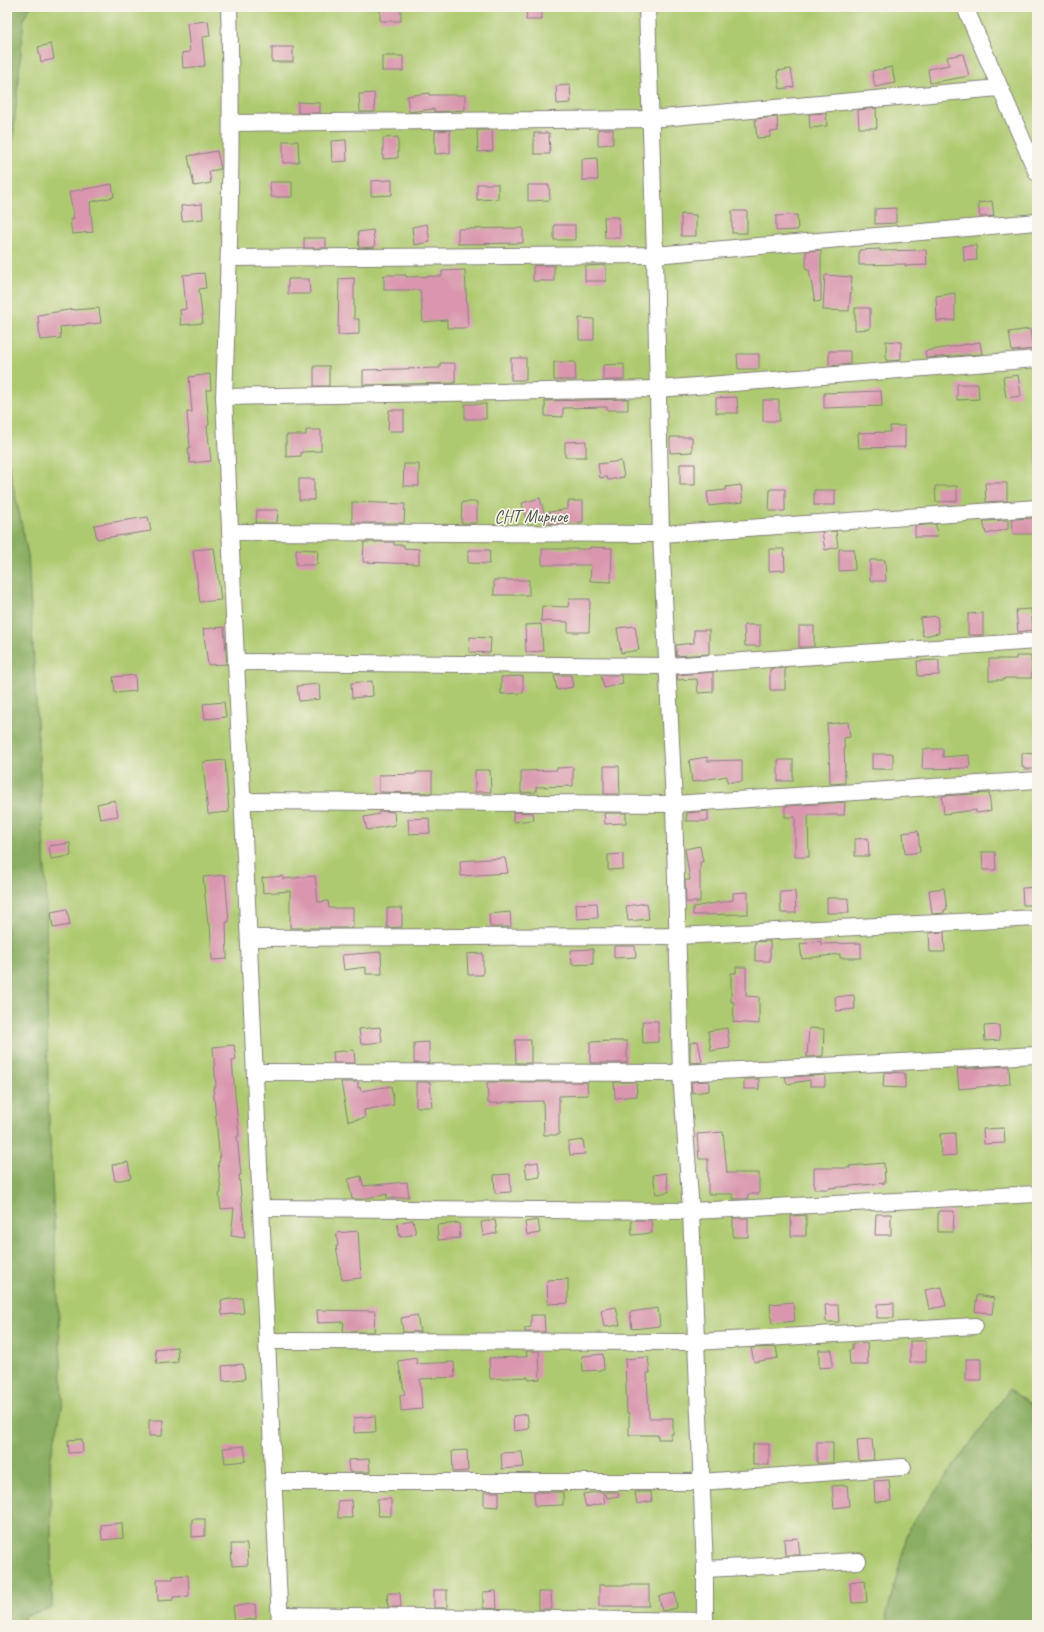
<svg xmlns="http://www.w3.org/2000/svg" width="1044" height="1632" viewBox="0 0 1044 1632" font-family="Caveat,sans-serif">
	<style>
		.green { fill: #aeca70; stroke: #687656 }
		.forest { fill: #8aae62; stroke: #56684e }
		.building { fill: #d996ae }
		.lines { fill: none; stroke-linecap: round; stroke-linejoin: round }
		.minor-casing { stroke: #86807a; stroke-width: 18 }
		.minor { stroke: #fff; stroke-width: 16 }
		.labels { text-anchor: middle; stroke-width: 3.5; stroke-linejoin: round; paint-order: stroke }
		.park-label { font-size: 17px; fill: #4c544b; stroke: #f7f3e8 }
	</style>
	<rect width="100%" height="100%" fill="#f7f3e8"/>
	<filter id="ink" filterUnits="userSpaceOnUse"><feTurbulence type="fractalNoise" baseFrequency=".025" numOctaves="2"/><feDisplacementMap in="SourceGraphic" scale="8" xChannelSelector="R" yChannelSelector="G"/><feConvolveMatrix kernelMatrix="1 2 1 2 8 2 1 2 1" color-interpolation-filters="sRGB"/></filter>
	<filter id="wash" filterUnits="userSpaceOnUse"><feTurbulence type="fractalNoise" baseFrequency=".012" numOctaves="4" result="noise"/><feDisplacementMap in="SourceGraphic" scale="16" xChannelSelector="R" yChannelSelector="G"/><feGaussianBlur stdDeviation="0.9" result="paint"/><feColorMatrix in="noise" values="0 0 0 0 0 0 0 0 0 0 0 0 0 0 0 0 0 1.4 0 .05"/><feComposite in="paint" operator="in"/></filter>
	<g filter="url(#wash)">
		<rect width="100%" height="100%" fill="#e9deb9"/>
		<polygon class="green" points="30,7 1037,7 1037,1411 1010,1389 909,1528 887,1614 886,1625 24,1625 24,1616 52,1608 50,1460 63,1403 48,1102 46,890 28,555 7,457 7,181 12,149 24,18"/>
		<g class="forest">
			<polygon points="7,7 30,7 24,18 12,149 7,181"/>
			<polygon points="7,457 28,555 46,890 48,1102 63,1403 50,1460 52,1608 24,1616 24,1625 7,1625"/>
			<polygon points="1010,1389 1037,1411 1037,1625 886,1625 887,1614 909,1528"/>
		</g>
		<g id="blocks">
			<g class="building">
				<rect x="380" y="7" width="21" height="14"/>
				<polygon points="527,7 542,7 542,20 526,20"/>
				<polygon points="208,21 210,36 202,37 205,66 183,68 182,53 190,52 187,23"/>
				<polygon points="51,44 54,59 41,62 38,47"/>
				<rect x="272" y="47" width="21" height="15"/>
				<polygon points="963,54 969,76 930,83 928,69 949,65 947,57"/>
				<rect x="382" y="56" width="21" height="15"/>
				<polygon points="892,67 895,83 875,87 872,71"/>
				<polygon points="791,69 794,87 780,89 777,71"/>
				<polygon points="570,85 571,103 557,104 556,86"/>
				<polygon points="374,93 375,112 360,112 359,94"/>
				<polygon points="429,93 429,95 465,95 465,110 434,112 434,109 409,112 407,96"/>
				<polygon points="298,102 320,103 320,113 298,113"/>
				<polygon points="876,108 877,128 859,128 858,110"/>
				<polygon points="826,113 827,126 810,128 809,114"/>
				<polygon points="777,117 778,131 770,132 770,137 757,138 755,119"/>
				<polygon points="598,129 613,129 613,144 598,145"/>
				<polygon points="450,130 450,153 435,154 435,131"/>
				<polygon points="477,130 492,130 493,151 478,152"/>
				<polygon points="534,133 549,133 550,154 534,154"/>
				<polygon points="398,137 398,158 383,159 383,138"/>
				<polygon points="346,140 347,161 332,162 331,141"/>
				<polygon points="283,141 298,141 299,162 283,163"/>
				<polygon points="217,151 221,169 209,171 211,183 194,186 188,156"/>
				<polygon points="597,158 598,180 582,180 582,159"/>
				<polygon points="392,180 392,195 371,196 371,181"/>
				<polygon points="270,182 292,182 292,197 271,197"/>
				<polygon points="112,184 114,197 90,202 93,232 72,234 70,219 74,219 69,192"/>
				<polygon points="477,184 498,184 498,199 477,200"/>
				<polygon points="528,185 549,185 550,200 528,201"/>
				<polygon points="992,201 994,216 980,217 978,203"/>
				<polygon points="202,204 203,219 182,221 181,206"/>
				<polygon points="896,208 896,223 875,224 875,209"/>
				<rect x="732" y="211" width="15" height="22"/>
				<polygon points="681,214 696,215 696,236 681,236"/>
				<polygon points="797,215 798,230 776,231 776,216"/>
				<polygon points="604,217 619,217 620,238 605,238"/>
				<polygon points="427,224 430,242 414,245 412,227"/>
				<rect x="554" y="225" width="21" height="15"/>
				<polygon points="523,228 523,243 458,244 458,229"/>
				<polygon points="373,230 375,247 359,248 358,232"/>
				<rect x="304" y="238" width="22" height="10"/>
				<polygon points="976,245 977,260 964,261 963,246"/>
				<polygon points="880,249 880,251 926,250 927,265 905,266 905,264 859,265 859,250"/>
				<polygon points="821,250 821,301 815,302 809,270 806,270 806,251"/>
				<polygon points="554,265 554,281 533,281 533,266"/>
				<polygon points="606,265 606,281 585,281 585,266"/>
				<polygon points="465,270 468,328 447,328 447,320 423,322 420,290 384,290 384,275 406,275 406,277 442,276 442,271"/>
				<polygon points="204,273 206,288 199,289 203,323 181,325 180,310 186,309 183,275"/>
				<polygon points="825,275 852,277 849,311 823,310"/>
				<polygon points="354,278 354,319 359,319 359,334 338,335 339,279"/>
				<polygon points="288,279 309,279 310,294 288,294"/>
				<polygon points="955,293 955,320 937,321 936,296"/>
				<polygon points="99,308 101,323 60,327 61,338 40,340 38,315 74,309 74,310"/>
				<polygon points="855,308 870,308 870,329 855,330"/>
				<polygon points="579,318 594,319 594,340 579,340"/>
				<polygon points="1030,329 1033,349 1012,351 1009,332"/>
				<polygon points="886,341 901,342 901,360 886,361"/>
				<polygon points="980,342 982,354 926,358 925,351"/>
				<polygon points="829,351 850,351 850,364 829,366"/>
				<polygon points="737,354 759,354 759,369 738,369"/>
				<rect x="511" y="358" width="15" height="22"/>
				<polygon points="554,362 575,362 576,380 554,380"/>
				<polygon points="440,363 455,363 455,383 363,385 363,370 440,368"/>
				<polygon points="624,364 624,380 603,380 603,365"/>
				<rect x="314" y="366" width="15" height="20"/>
				<polygon points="210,374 211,390 206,390 209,425 207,426 211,461 190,463 188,448 190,448 187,412 192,412 189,377"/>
				<polygon points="1018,375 1021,396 1006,398 1003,377"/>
				<polygon points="957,384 978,384 979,399 957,400"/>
				<polygon points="881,391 882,406 824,408 824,393"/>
				<polygon points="737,397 738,413 716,413 716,398"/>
				<polygon points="628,399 628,410 607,410 607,407 563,408 563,417 545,416 545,401"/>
				<rect x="763" y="400" width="16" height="21"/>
				<rect x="465" y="404" width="21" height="15"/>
				<polygon points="389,410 404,410 404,431 388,431"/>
				<polygon points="890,426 905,426 905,447 859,448 858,433 890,432"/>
				<polygon points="306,430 321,430 321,451 301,452 301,456 286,457 286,435 306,435"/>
				<polygon points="670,437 692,437 692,452 670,453"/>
				<polygon points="586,441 586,457 565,457 565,442"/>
				<polygon points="621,461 624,477 608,480 607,477 600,478 598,464"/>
				<polygon points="404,464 419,464 419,486 403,486"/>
				<rect x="680" y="464" width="15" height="21"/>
				<rect x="299" y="479" width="15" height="21"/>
				<polygon points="985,483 1007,483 1007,501 986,502"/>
				<polygon points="741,485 743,502 709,506 707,492 726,490 726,487"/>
				<polygon points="935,486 957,486 957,501 936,502"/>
				<polygon points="770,489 785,489 785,511 769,511"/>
				<rect x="814" y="490" width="21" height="15"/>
				<polygon points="540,498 544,513 568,509 568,501 583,501 583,522 545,524 543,514 526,519 522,503"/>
				<polygon points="352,502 405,504 404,523 352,523"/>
				<polygon points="462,502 477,502 477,523 461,523"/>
				<polygon points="257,510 278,510 277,523 256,523"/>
				<polygon points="148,517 151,531 97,539 94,525"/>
				<polygon points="1034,518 1034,534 1013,534 1012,519"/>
				<polygon points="1008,520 1008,529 986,534 983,521"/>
				<polygon points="936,524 937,537 915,537 915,526"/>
				<polygon points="836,531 838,547 825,550 822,532"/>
				<polygon points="364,542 394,542 394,545 404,545 404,548 419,549 419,564 363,562"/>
				<polygon points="590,547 612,548 611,582 590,581 591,565 542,565 542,549 590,549"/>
				<polygon points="214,548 221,600 200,602 193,550"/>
				<polygon points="296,549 318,550 317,565 296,565"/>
				<polygon points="769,549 784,549 785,570 769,571"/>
				<polygon points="839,549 854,549 855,570 839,571"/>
				<polygon points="468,550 490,550 489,564 468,563"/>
				<polygon points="870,560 885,560 886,581 870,581"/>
				<rect x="494" y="580" width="35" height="15"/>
				<polygon points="569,599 590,599 589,632 568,632 568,622 541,621 542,606 568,607"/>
				<polygon points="1031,609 1033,630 1018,632 1016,610"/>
				<polygon points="983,613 983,635 968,635 968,614"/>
				<polygon points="937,616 939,633 923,636 920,618"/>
				<polygon points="541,624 543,651 526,652 525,625"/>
				<polygon points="744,625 760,625 760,646 745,646"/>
				<polygon points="635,626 639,650 621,653 617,628"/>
				<rect x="799" y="626" width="15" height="21"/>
				<polygon points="224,627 227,664 208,665 203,629"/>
				<polygon points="694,630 709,630 709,654 676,656 676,645 694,643"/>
				<polygon points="470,637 491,638 490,653 469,652"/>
				<polygon points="1016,656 1031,656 1032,678 1004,678 1004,680 989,680 989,659 1016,659"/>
				<polygon points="939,660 939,675 918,676 917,661"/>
				<polygon points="785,668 785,690 770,690 770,669"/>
				<polygon points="713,672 713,692 698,693 697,679 678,680 677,675"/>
				<polygon points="135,675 136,691 115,693 113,677"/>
				<polygon points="554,675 571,675 573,687 557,690"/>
				<polygon points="601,675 621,675 623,684 604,688"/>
				<polygon points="523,676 523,693 501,694 501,677"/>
				<polygon points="372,681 373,696 352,698 351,683"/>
				<polygon points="319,684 320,699 299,701 297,686"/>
				<polygon points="224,702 226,717 205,719 203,704"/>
				<polygon points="848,722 850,737 844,738 845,783 830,784 829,750 827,724"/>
				<polygon points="923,749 943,749 943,757 969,755 970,768 922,769"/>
				<polygon points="1022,753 1037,754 1037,769 1024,769 1024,767 1022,767"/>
				<rect x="872" y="754" width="21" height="15"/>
				<polygon points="707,757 707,761 742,760 742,782 727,782 727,776 692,782 689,760"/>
				<polygon points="225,760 229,812 208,814 203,762"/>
				<rect x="778" y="760" width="15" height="21"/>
				<polygon points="604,766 619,766 620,794 604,794"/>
				<polygon points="573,767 573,786 536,787 536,792 521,793 521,771 557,770 557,768"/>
				<polygon points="475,770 490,770 491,792 475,792"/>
				<polygon points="416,772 432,772 432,793 379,792 379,775 416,774"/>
				<polygon points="989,793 991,811 976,813 976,810 944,814 942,796"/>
				<polygon points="115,800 118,816 100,819 97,804"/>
				<polygon points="845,802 844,815 808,815 809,857 795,857 795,817 785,817 785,806"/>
				<polygon points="379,811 394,812 395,825 367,830 364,817 379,814"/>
				<polygon points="708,811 708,821 686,821 687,813"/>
				<polygon points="513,812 533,813 534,820 513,822"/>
				<polygon points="604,813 626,813 626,823 605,824"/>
				<polygon points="429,818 430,833 409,834 408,819"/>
				<polygon points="918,831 920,852 905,854 903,833"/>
				<polygon points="868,838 869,856 855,856 855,839"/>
				<polygon points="70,843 71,856 51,859 49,846"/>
				<polygon points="700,846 703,862 700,862 700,902 686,902 685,880 690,880 685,849"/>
				<polygon points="982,852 995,852 996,870 983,870"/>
				<polygon points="623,854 623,869 608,870 608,855"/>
				<polygon points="505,858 508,873 461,876 460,861"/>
				<polygon points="225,875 229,922 226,922 227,959 212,960 210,924 208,924 203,877"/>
				<polygon points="283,876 283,879 315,876 318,902 328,901 329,908 353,908 353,928 290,928 290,891 263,893 262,878"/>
				<polygon points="1036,887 1036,905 1023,905 1022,888"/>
				<polygon points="944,888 947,909 944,910 944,913 932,914 929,890"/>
				<polygon points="795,891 796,913 781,913 780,892"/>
				<polygon points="748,892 748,914 693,915 693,907 733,900 733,893"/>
				<polygon points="827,898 848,898 849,913 827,913"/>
				<polygon points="597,903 598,918 577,919 576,904"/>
				<polygon points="647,903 649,919 628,921 626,906"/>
				<polygon points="387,908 402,908 402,927 387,928"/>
				<polygon points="67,909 70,925 53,928 51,912"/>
				<polygon points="510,912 511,927 490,927 489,914"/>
				<polygon points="944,932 945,952 930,952 929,933"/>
				<polygon points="770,941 770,961 755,961 755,942"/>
				<polygon points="821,941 821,944 861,943 861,958 840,958 840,954 802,959 800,944"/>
				<polygon points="614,946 635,946 636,957 614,958"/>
				<polygon points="593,949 593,964 572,965 571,950"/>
				<polygon points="381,952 382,974 366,974 366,967 344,970 342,955"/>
				<polygon points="483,953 483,975 468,975 467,954"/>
				<polygon points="736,967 746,967 746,996 759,997 759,1024 733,1022 734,1002 731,1002 731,973 736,973"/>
				<polygon points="854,995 855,1009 836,1011 835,997"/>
				<polygon points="642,1021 658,1021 658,1042 643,1043"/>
				<polygon points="999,1025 1000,1040 985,1041 984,1026"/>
				<polygon points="380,1027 382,1042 361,1044 359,1029"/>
				<polygon points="727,1028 730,1048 711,1051 708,1031"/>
				<polygon points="809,1028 824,1029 823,1056 807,1057"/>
				<polygon points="515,1040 531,1040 531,1063 516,1063"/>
				<polygon points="612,1041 627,1041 627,1063 590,1063 590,1042"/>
				<polygon points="698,1041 702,1062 690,1063 690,1043"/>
				<polygon points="429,1042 429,1063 414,1063 414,1043"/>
				<polygon points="234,1045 236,1060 232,1061 239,1136 237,1136 241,1175 239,1175 245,1238 231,1236 234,1208 221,1209 219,1194 221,1193 218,1162 220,1161 213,1087 216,1087 213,1047"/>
				<polygon points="354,1050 355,1063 334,1063 333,1052"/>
				<polygon points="1009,1066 1010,1084 959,1089 957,1069"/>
				<polygon points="884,1072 905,1073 905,1088 883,1087"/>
				<polygon points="825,1075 825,1086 810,1086 810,1080 787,1084 785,1077"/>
				<rect x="744" y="1079" width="15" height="10"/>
				<polygon points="709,1081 709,1091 692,1093 691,1082"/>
				<polygon points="341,1082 358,1082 358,1088 360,1087 361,1091 391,1086 394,1105 364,1110 365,1118 348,1121"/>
				<polygon points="416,1082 430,1082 432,1107 416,1107"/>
				<polygon points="487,1082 587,1082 588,1095 559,1096 559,1135 544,1135 543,1101 503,1102 503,1103 488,1103"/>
				<polygon points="614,1082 636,1082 637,1096 615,1098"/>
				<polygon points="1004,1128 1005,1143 984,1144 983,1129"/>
				<polygon points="723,1132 727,1173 759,1173 759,1194 748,1194 748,1199 733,1199 733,1194 708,1194 708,1159 699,1159 697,1134"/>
				<polygon points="955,1133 956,1155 941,1156 940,1134"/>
				<polygon points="583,1140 585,1154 570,1155 568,1142"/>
				<polygon points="128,1162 131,1178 115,1181 112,1165"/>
				<polygon points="538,1162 540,1177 527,1179 525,1164"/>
				<polygon points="884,1163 885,1183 829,1188 829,1189 814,1189 814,1168 850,1168 849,1166"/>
				<polygon points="666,1173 669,1192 656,1194 653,1175"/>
				<polygon points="510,1174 511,1192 495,1193 494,1175"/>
				<polygon points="361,1176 363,1186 407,1182 409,1197 387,1199 387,1194 362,1199 352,1199 348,1179"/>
				<polygon points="938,1211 954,1211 953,1232 938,1232"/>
				<polygon points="876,1214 891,1214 891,1235 875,1235"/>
				<polygon points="806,1215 806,1236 791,1236 791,1216"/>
				<rect x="733" y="1218" width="15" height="19"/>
				<polygon points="413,1220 416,1234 400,1237 397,1223"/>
				<polygon points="495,1220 497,1233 483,1236 481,1222"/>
				<polygon points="538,1220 540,1233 527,1235 525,1222"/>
				<polygon points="631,1220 651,1220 652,1233 632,1235"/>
				<polygon points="459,1223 460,1238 438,1240 437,1225"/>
				<polygon points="358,1231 361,1278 342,1280 336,1246 338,1246 336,1233"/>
				<polygon points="568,1279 568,1303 548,1304 547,1280"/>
				<polygon points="942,1287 946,1306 929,1309 925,1290"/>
				<polygon points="977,1295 994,1298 992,1314 975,1311"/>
				<polygon points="242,1298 244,1313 222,1315 221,1300"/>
				<polygon points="793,1302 795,1321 772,1324 770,1304"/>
				<polygon points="894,1303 894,1318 877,1318 877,1304"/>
				<polygon points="825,1305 838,1305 839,1322 826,1322"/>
				<polygon points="616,1307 620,1325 604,1327 601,1310"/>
				<polygon points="658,1308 660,1326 632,1329 630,1312"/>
				<polygon points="317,1310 375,1311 374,1332 343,1332 344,1322 318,1323"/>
				<polygon points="417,1315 420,1332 403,1332 401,1318"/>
				<polygon points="531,1315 544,1315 545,1332 525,1332 525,1328 531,1327"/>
				<rect x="910" y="1341" width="16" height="21"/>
				<polygon points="867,1343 868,1365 850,1365 849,1350 852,1350 852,1344"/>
				<polygon points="177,1347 178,1362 157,1364 155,1349"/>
				<polygon points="776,1347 778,1358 754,1362 751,1348"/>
				<polygon points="819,1350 832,1350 832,1367 819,1368"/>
				<polygon points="526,1351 539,1351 540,1379 529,1380 528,1377 490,1379 489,1358 524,1357 527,1356"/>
				<polygon points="603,1354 604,1370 583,1371 582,1356"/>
				<polygon points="648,1357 650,1373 647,1373 649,1418 673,1418 673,1434 671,1434 671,1439 658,1439 658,1435 629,1435 629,1413 627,1413 625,1359"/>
				<polygon points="416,1358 417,1364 454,1362 455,1377 420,1379 422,1409 401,1411 400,1395 405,1395 398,1361"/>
				<rect x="966" y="1359" width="15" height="21"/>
				<polygon points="243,1364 245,1379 223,1381 222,1366"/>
				<polygon points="527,1414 529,1429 514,1431 513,1416"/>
				<polygon points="375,1416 376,1432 354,1433 354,1418"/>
				<polygon points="149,1420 163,1420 162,1436 149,1436"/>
				<polygon points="82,1439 83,1452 69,1453 68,1440"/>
				<polygon points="872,1439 874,1460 859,1461 857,1440"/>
				<rect x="817" y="1442" width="16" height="21"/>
				<rect x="753" y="1444" width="16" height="21"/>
				<polygon points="244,1446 246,1461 225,1463 223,1448"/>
				<polygon points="467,1450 468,1471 453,1472 452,1451"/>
				<polygon points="522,1452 524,1467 502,1469 501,1453"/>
				<polygon points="369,1459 370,1472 349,1472 348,1460"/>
				<polygon points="889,1480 891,1501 875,1502 874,1481"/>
				<polygon points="847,1485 849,1506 834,1508 832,1486"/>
				<polygon points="484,1492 499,1492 499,1507 484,1506"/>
				<polygon points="534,1492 563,1492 563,1505 535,1506"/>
				<polygon points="596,1492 603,1492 605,1503 586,1507 583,1494"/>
				<polygon points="605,1492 618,1492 619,1496 607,1498"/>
				<polygon points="635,1492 651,1492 652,1501 637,1504"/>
				<polygon points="377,1499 391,1499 391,1516 378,1516"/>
				<polygon points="351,1500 352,1518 338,1518 338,1501"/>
				<polygon points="192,1519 205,1519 205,1536 192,1537"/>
				<polygon points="122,1523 123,1538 102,1540 101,1525"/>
				<polygon points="798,1538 800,1555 785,1555 784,1539"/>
				<polygon points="231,1544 247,1544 248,1565 232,1566"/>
				<polygon points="188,1575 189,1596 173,1597 173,1600 158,1601 157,1579 173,1579 173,1576"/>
				<polygon points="865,1580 867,1602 852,1603 850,1582"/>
				<rect x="599" y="1585" width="50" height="21"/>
				<rect x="434" y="1590" width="13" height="18"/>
				<polygon points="496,1591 497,1609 483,1608 483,1592"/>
				<polygon points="538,1592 551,1592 552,1609 538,1609"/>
				<polygon points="387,1593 400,1593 401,1607 388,1607"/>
				<polygon points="675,1593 677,1608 662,1611 659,1596"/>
				<polygon points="255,1604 256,1619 235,1621 233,1606"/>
			</g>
		</g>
	</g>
	<g filter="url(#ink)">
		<use href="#blocks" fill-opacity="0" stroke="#86807a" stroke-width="1"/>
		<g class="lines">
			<g class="minor-casing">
				<g id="minor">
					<path d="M229 7C233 137 229 267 224 397L280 1625"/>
					<polyline points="647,7 655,255 661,534 674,804 681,1073 691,1211 705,1569 705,1625"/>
					<polyline points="965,7 1037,173"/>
					<polyline points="231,123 650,119 999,88"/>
					<polyline points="229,258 655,255 1037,222"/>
					<polyline points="224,397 658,389 1037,359"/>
					<polyline points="230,532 661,534 1037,508"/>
					<polyline points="236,662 668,666 1037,641"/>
					<polyline points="243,801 674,804 1037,780"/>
					<polyline points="249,938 677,936 1037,918"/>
					<polyline points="255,1072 681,1073 1037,1055"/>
					<polyline points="261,1208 691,1211 1037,1194"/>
					<polyline points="267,1341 696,1342 975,1326"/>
					<polyline points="274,1482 701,1482 903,1467"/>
					<polyline points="705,1569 858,1561"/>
					<polyline points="280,1615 705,1621"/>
				</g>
			</g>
			<use href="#minor" class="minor"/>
		</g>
	</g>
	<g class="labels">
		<g class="park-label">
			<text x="531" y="522">СНТ Мирное</text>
		</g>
	</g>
	<rect width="1044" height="1632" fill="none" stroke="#f7f3e8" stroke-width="24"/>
</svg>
